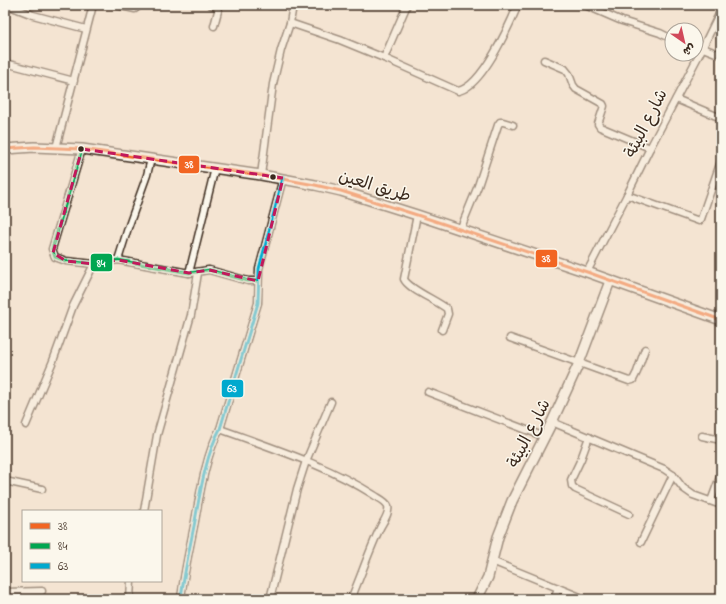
<svg xmlns="http://www.w3.org/2000/svg" width="726" height="604" viewBox="0 0 726 604" font-family="'Indie Flower','Playpen Sans Arabic',sans-serif">
	<style>
		.lines { fill: none; stroke-linecap: round; stroke-linejoin: round }
		.street-casing { stroke: #3b2a1e; stroke-width: 9 }
		.secondary-casing { stroke: #3b2a1e; stroke-width: 12 }
		.street { stroke: #fbf7ec; stroke-width: 6 }
		.secondary { stroke: #fbf7ec; stroke-width: 9 }
		.bus-1-casing { stroke: #fbf7ec; stroke-width: 6 }
		.bus-2-casing { stroke: #fbf7ec; stroke-width: 6 }
		.bus-3-casing { stroke: #fbf7ec; stroke-width: 6 }
		.bus-1 { stroke: #f26522; stroke-width: 3 }
		.bus-2 { stroke: #00a651; stroke-width: 3 }
		.bus-3 { stroke: #00a9ce; stroke-width: 3 }
		.marked { fill: none; stroke: #c2185b; stroke-width: 3; stroke-dasharray: 8 5; stroke-linejoin: round }
		.bus-dot { fill: #3b2a1e; stroke: #fbf7ec; stroke-width: 1.5 }
		.labels { text-anchor: middle; stroke-width: 3; stroke-linejoin: round; paint-order: stroke }
		.street-label { font-size: 17px; fill: #3b2a1e; stroke: #fbf7ec }
		.line-badge { stroke: #fbf7ec; stroke-width: 1.5 }
		.badge-label { font-size: 11px; text-anchor: middle; font-weight: bold; fill: #fff }
	</style>
	<rect width="100%" height="100%" fill="#f4e4d2"/>
	<filter id="ink" filterUnits="userSpaceOnUse"><feTurbulence type="fractalNoise" baseFrequency=".025" numOctaves="2"/><feDisplacementMap in="SourceGraphic" scale="8" xChannelSelector="R" yChannelSelector="G"/><feConvolveMatrix kernelMatrix="1 2 1 2 8 2 1 2 1" color-interpolation-filters="sRGB"/></filter>
	<g filter="url(#ink)">
		<g class="lines">
			<g class="street-casing">
				<g id="street">
					<polyline points="7,5 33,15 86,29"/>
					<polyline points="116,5 135,9 140,5"/>
					<polyline points="211,5 217,7 218,11 214,26"/>
					<polyline points="585,5 622,21 660,33 672,39"/>
					<path d="M290 23 340 40 384 58 458 91C482 87 509 26 518 5"/>
					<polyline points="703,48 721,55"/>
					<polyline points="384,58 407,5"/>
					<polyline points="544,60 565,69 569,74 573,85 576,89 603,104 604,106 598,124 600,127 650,148"/>
					<polyline points="5,63 74,81"/>
					<polyline points="676,99 721,118"/>
					<polyline points="56,148 93,5"/>
					<polyline points="82,149 52,249 55,257 66,261 94,264 118,260 189,273 209,270 248,281 258,281"/>
					<polyline points="261,175 273,84 281,50 290,23 293,5"/>
					<polyline points="627,195 699,221 701,219 721,161"/>
					<path d="M417 215 404 279C408 289 438 301 447 309L448 314 442 330"/>
					<polyline points="460,230 478,186 498,125 500,122 503,122 513,125"/>
					<polyline points="118,260 128,228 147,175 151,159"/>
					<polyline points="587,272 627,195 650,148 700,53 721,10"/>
					<polyline points="189,273 215,168"/>
					<polyline points="510,338 629,381 633,380 637,372 645,349"/>
					<polyline points="428,392 545,437"/>
					<polyline points="552,422 664,469 673,475 683,488 693,495 721,505"/>
					<polyline points="26,425 53,361 73,306 94,264"/>
					<path d="M220 429C272 448 327 465 374 495 378 498 386 501 388 506 390 513 383 522 380 528 369 551 361 576 351 599"/>
					<polyline points="702,436 721,440"/>
					<polyline points="589,437 581,459 571,480 572,486 575,489 629,514"/>
					<polyline points="5,481 42,489"/>
					<polyline points="711,501 721,474"/>
					<polyline points="144,511 157,435 191,315 198,273"/>
					<polyline points="641,542 673,475"/>
					<polyline points="492,561 585,599"/>
					<polyline points="5,592 42,591"/>
					<polyline points="130,599 131,581"/>
					<path d="M181 599C184 572 190 547 195 521 200 493 206 454 220 429L258 303 259 269 283 178"/>
					<polyline points="270,599 297,489 306,461 331,402"/>
					<polyline points="554,599 558,588"/>
				</g>
			</g>
			<g class="secondary-casing">
				<g id="secondary">
					<polyline points="5,149 34,147 82,149 261,175 315,185 341,191 417,215 587,272 721,320"/>
					<polyline points="477,599 488,577 498,537 512,501 552,422 579,363 610,281"/>
				</g>
			</g>
			<use href="#street" class="street"/>
			<use href="#secondary" class="secondary"/>
			<g class="bus-1-casing">
				<polyline id="bus-1" points="5,149 34,147 82,149 261,175 315,185 341,191 417,215 587,272 721,320"/>
			</g>
			<g class="bus-2-casing">
				<polyline id="bus-2" points="82,149 52,249 55,257 66,261 94,264 118,260 189,273 209,270 248,281 258,281"/>
			</g>
			<g class="bus-3-casing">
				<path id="bus-3" d="M181 599C184 572 190 547 195 521 200 493 206 454 220 429L258 303 259 269 283 178"/>
			</g>
			<use href="#bus-1" class="bus-1"/>
			<use href="#bus-2" class="bus-2"/>
			<use href="#bus-3" class="bus-3"/>
		</g>
	</g>
	<path d="M0 0H726V604H0ZM82 149 283 178 258 281 209 270 189 273 118 260 94 264 66 261 53 253Z" fill="#f4e4d2" fill-opacity=".55" fill-rule="evenodd"/>
	<path class="marked" d="M82 149 283 178 258 281 209 270 189 273 118 260 94 264 66 261 53 253Z"/>
	<g class="bus-dot">
		<circle cx="81" cy="149" r="3.5"/>
		<circle cx="273" cy="177" r="3.5"/>
	</g>
	<g class="labels">
		<g class="street-label">
			<text transform="translate(645 123) rotate(-63)" y="6">شارع البيئة</text>
			<text transform="translate(375 185) rotate(17)" y="6">طريق العين</text>
			<text transform="translate(528 433) rotate(-63)" y="6">شارع البيئة</text>
		</g>
	</g>
	<g class="line-badge">
		<rect x="178" y="155" width="22" height="19" rx="4" fill="#f26522"/>
		<rect x="535" y="249" width="23" height="19" rx="4" fill="#f26522"/>
		<rect x="90" y="253" width="23" height="19" rx="4" fill="#00a651"/>
		<rect x="221" y="379" width="23" height="19" rx="4" fill="#00a9ce"/>
	</g>
	<g class="badge-label">
		<text x="189" y="168">38</text>
		<text x="546" y="262">38</text>
		<text x="101" y="267">84</text>
		<text x="232" y="392">63</text>
	</g>
	<rect width="726" height="604" fill="none" stroke="#fbf7ec" stroke-width="20"/>
	<rect x="10" y="10" width="706" height="584" fill="none" stroke="#3b2a1e" stroke-width="1.5" filter="url(#ink)"/>
	<rect x="22" y="510" width="140" height="72" fill="#fbf7ec" stroke="#aea59a"/>
	<rect x="30" y="523" width="20" height="6" fill="#f26522" stroke="#aea59a"/>
	<text x="58" y="530" font-size="12" fill="#3b2a1e">38</text>
	<rect x="30" y="543" width="20" height="6" fill="#00a651" stroke="#aea59a"/>
	<text x="58" y="550" font-size="12" fill="#3b2a1e">84</text>
	<rect x="30" y="563" width="20" height="6" fill="#00a9ce" stroke="#aea59a"/>
	<text x="58" y="570" font-size="12" fill="#3b2a1e">63</text>
	<g transform="translate(684 42) rotate(146)"><circle r="19" fill="#fbf7ec" stroke="#aea59a"/>
	<path d="M0-3L7 15L0 10L-7 15Z" fill="#d1495b"/>
	<text y="-6" font-size="11" font-weight="bold" text-anchor="middle" fill="#3b2a1e">ش</text>
	</g>
</svg>
